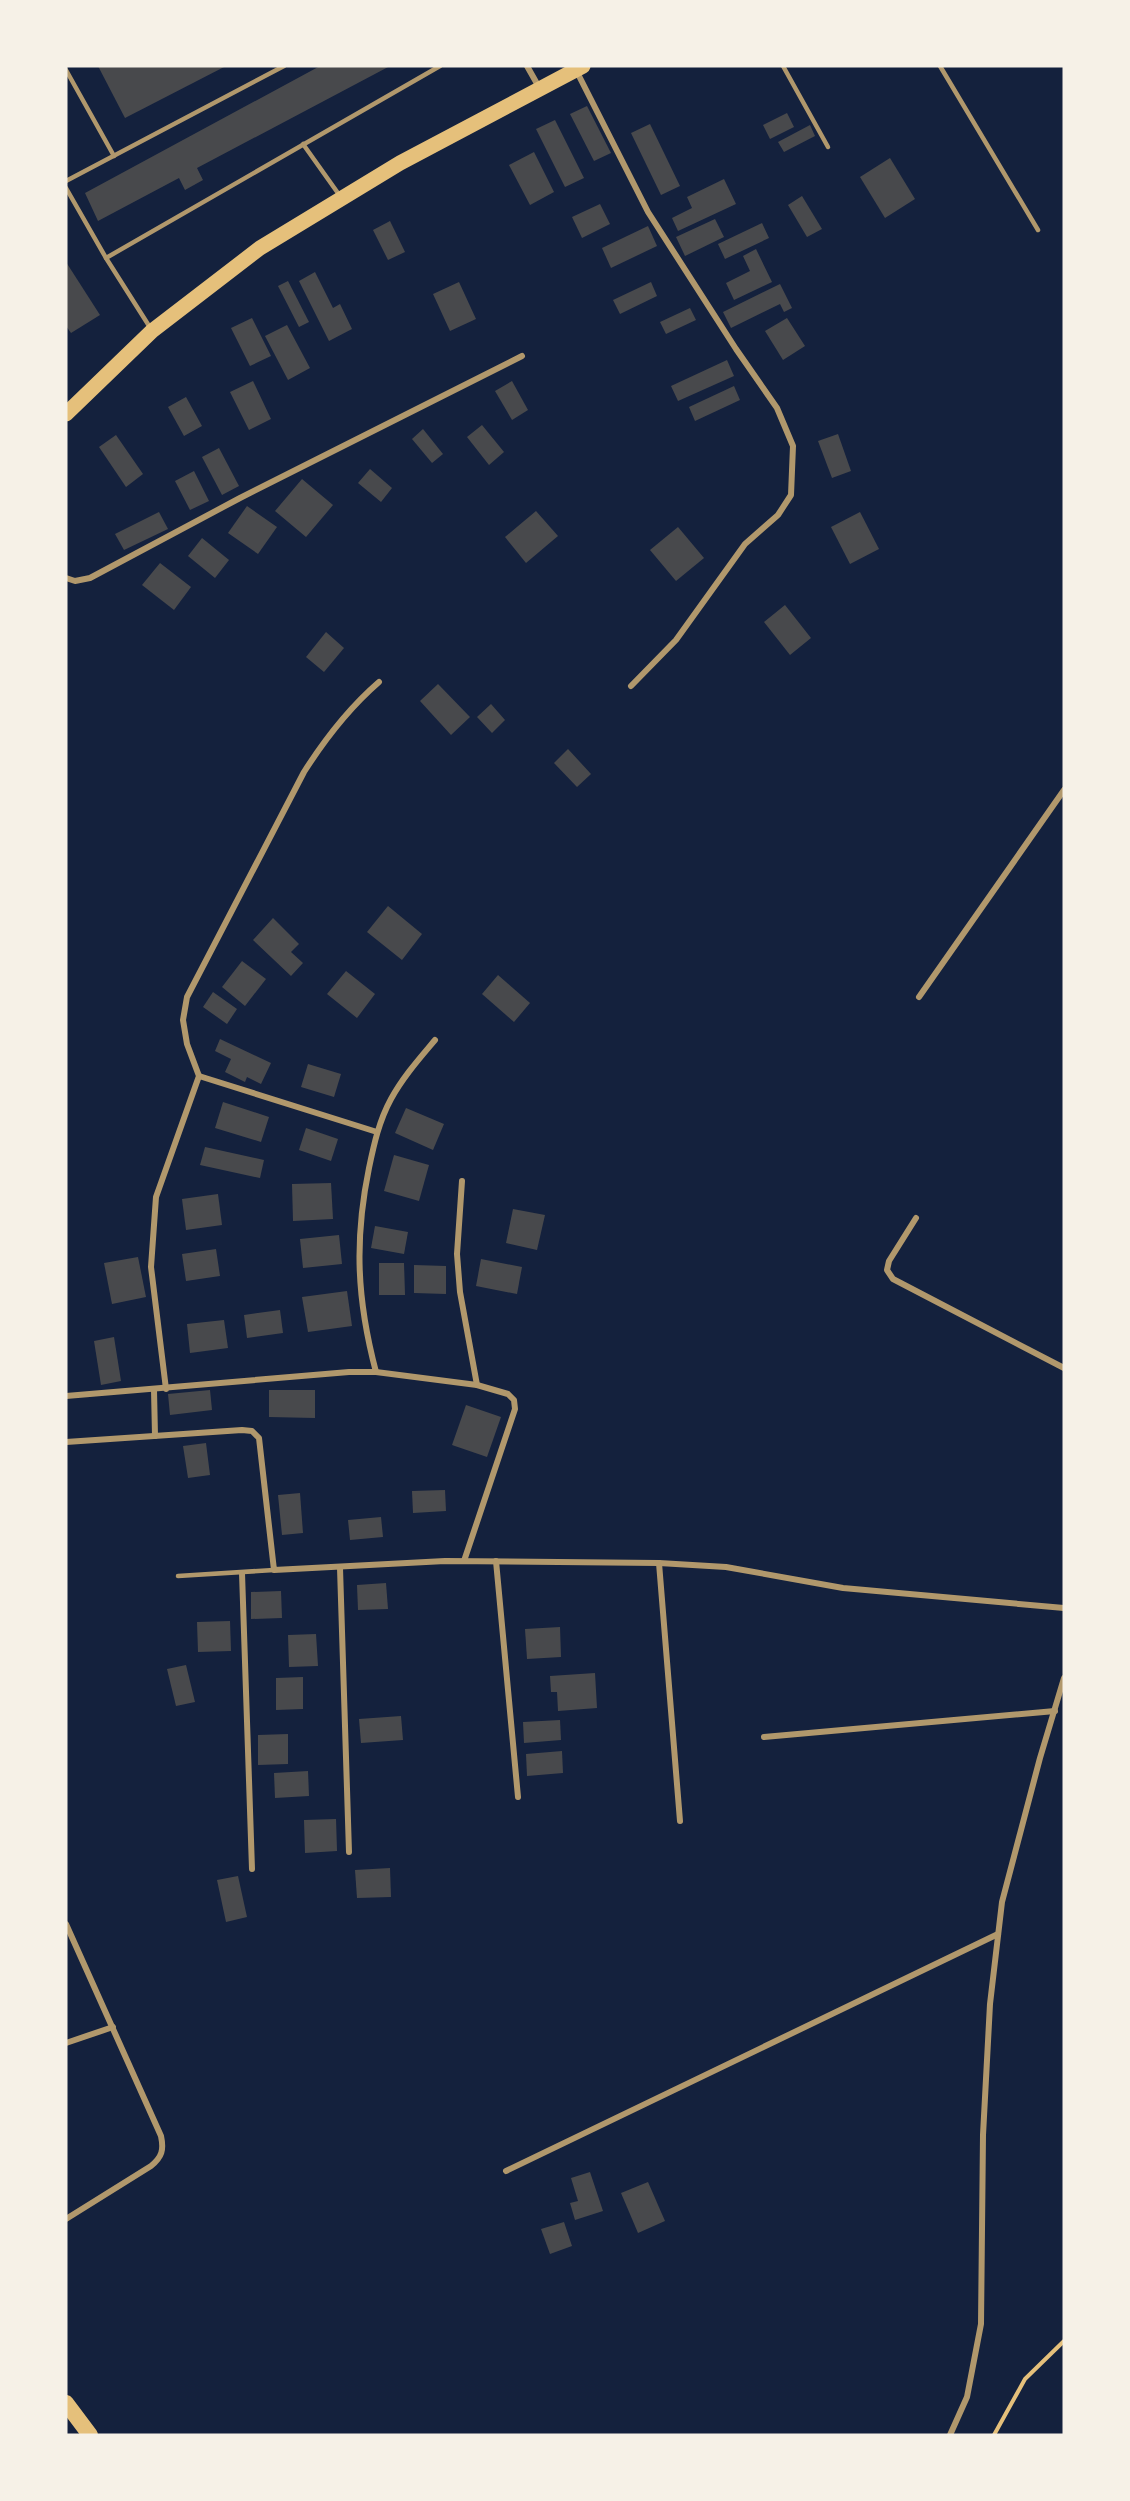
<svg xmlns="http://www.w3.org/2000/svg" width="1130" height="2501" viewBox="0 0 1130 2501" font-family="Signika,sans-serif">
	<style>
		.building { fill: #48494c }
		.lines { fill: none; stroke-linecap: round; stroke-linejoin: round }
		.path { stroke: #e5c07b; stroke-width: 4 }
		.service { stroke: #b1986c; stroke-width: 4.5 }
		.minor { stroke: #b1986c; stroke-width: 6 }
		.primary { stroke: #e5c07b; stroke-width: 15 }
		.trunk { stroke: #e5c07b; stroke-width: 16 }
	</style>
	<rect width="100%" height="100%" fill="#14213d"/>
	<g class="building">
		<polygon points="98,66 226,66 125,118"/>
		<polygon points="320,66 390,66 197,168 203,180 185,190 179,178 98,221 85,193"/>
		<polygon points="587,106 611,153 594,161 570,114"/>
		<polygon points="787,113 794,127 770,139 763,125"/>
		<polygon points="555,120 584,178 565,187 536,129"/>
		<polygon points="650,124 680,186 661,195 631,133"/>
		<polygon points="810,125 815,136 784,152 778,142"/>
		<polygon points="534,152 554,192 530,205 509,165"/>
		<polygon points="890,158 915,199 885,218 860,177"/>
		<polygon points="724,179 736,204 678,231 672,218 692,208 687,197"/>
		<polygon points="802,196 822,229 807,237 788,205"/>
		<polygon points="600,204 610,224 582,238 572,217"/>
		<polygon points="715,219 724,237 685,256 676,237"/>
		<polygon points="390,221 405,252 388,260 373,230"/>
		<polygon points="762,223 769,238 725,259 718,244"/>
		<polygon points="648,226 657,246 611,268 602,248"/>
		<polygon points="756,249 772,282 734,300 726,283 750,271 743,256"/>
		<polygon points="66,262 100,315 71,333 66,326"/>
		<polygon points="315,272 333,308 340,304 352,329 329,341 299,281"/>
		<polygon points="288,281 309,322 299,327 278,286"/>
		<polygon points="459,282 476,319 450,331 433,294"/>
		<polygon points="651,282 657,296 620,314 613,300"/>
		<polygon points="780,284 792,308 784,312 780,304 731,328 723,312"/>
		<polygon points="690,308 696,320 666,334 660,322"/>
		<polygon points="252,318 271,356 250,366 231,328"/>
		<polygon points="787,318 805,346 783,360 765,331"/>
		<polygon points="287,325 310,368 288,380 265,336"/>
		<polygon points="727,360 734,376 678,401 671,386"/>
		<polygon points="253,381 271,419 249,430 230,392"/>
		<polygon points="512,381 528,410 512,420 495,391"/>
		<polygon points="734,386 740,400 695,421 689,407"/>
		<polygon points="186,397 202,426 184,436 168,407"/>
		<polygon points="482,425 504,452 489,465 467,437"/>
		<polygon points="423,429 443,454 432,463 412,439"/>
		<polygon points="838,434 851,471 832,478 818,441"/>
		<polygon points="116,435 143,474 126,487 99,447"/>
		<polygon points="219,448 239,486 222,495 202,457"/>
		<polygon points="370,469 392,488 381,502 358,483"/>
		<polygon points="194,471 209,501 190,510 175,481"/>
		<polygon points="302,479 333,505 306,537 275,511"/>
		<polygon points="247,506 277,527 258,554 228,533"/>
		<polygon points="536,511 558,536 526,563 505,537"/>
		<polygon points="159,512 168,529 124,550 115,534"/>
		<polygon points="860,512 879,549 850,564 831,527"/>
		<polygon points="678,527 704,558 676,581 650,550"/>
		<polygon points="202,538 229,560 215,578 188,556"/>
		<polygon points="160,563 191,587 174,610 142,585"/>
		<polygon points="785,605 811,638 790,655 764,622"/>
		<polygon points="326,632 344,648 324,672 306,657"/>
		<polygon points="438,684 470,717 451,735 420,701"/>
		<polygon points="491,704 505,720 492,733 477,717"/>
		<polygon points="568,749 591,774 577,787 554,763"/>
		<polygon points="388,906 422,934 402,960 367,932"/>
		<polygon points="273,918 299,944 291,952 303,963 291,976 253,940"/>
		<polygon points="242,961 266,979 245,1006 222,987"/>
		<polygon points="346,971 375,994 357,1018 327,994"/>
		<polygon points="498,975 530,1003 514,1022 482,994"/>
		<polygon points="213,992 237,1009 227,1024 203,1007"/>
		<polygon points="220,1039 271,1063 261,1084 247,1077 245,1082 225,1072 231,1059 215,1051"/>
		<polygon points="308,1064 341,1074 334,1097 301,1087"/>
		<polygon points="223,1102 269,1117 261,1142 215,1128"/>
		<polygon points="406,1108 444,1124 433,1150 395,1133"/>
		<polygon points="306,1128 338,1139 331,1161 299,1150"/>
		<polygon points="205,1147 264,1160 260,1178 200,1165"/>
		<polygon points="394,1155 429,1165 419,1201 384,1191"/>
		<polygon points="331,1183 333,1219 293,1221 292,1184"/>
		<polygon points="218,1194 222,1225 186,1230 182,1199"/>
		<polygon points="513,1209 545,1215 537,1250 506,1243"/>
		<polygon points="375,1226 408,1232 404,1254 371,1248"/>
		<polygon points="339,1235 342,1264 303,1268 300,1239"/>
		<polygon points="216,1249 220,1276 186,1281 182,1254"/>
		<polygon points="138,1257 146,1297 112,1304 104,1263"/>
		<polygon points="481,1259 522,1267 517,1294 476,1286"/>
		<polygon points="379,1263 404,1263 405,1295 379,1295"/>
		<polygon points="414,1265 446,1266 446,1294 414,1293"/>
		<polygon points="347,1291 352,1326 308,1332 302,1297"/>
		<polygon points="280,1310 283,1333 247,1338 244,1315"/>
		<polygon points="224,1320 228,1348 190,1353 187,1324"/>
		<polygon points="114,1337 121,1381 101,1385 94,1341"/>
		<polygon points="210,1390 212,1410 170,1415 168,1394"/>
		<polygon points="269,1390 315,1390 315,1418 269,1417"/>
		<polygon points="466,1405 501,1417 487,1457 452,1445"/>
		<polygon points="206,1443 210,1475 188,1478 183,1446"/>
		<polygon points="445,1490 446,1511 413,1513 412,1491"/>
		<polygon points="300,1493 303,1533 282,1535 278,1495"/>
		<polygon points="381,1517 383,1537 350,1540 348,1520"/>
		<polygon points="386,1583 388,1609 358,1610 357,1585"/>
		<polygon points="281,1591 282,1618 251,1619 251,1592"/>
		<polygon points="230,1621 231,1651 198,1652 197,1622"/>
		<polygon points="560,1627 561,1657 527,1659 525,1629"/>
		<polygon points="316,1634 318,1666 289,1667 288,1635"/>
		<polygon points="186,1665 195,1702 176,1706 167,1669"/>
		<polygon points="595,1673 597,1708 558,1711 557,1692 551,1692 550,1676"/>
		<polygon points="303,1677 303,1709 276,1710 276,1678"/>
		<polygon points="401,1716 403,1740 361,1743 359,1719"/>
		<polygon points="560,1720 561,1740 524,1743 523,1722"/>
		<polygon points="288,1734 288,1764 258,1765 258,1735"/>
		<polygon points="562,1751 563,1773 527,1776 526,1754"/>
		<polygon points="308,1771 309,1796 275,1798 274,1773"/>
		<polygon points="336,1819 337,1851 305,1853 304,1820"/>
		<polygon points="390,1868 391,1897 357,1898 355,1870"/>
		<polygon points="238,1876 247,1917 226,1922 217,1880"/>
		<polygon points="590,2172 603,2211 575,2220 570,2203 578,2201 571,2178"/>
		<polygon points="648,2182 665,2221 638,2233 621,2193"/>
		<polygon points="564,2222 572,2246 550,2254 541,2229"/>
	</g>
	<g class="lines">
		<polyline class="path" points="994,2435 1025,2379 1064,2341"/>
		<g class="service">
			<polyline points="783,66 828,147"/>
			<polyline points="940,66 1038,230"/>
			<polyline points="66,70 114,156"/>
			<polyline points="303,144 340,196"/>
			<polyline points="66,181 284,66"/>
			<polyline points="66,188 106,258 151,329"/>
			<polyline points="106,258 440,66"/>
			<polyline points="178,1576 274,1570"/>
		</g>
		<g class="minor">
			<polyline points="527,66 540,89"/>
			<polyline points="576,70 648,212 736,349 777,408 793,446 791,495 778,515 745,544 676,640 631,686"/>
			<polyline points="66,578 75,581 90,578 240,498 522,356"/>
			<polyline points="919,997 1064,790"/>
			<polyline points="199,1076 377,1132"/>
			<polyline points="462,1181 457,1254 460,1292 477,1385"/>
			<polyline points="916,1218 889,1261 887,1270 893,1279 1064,1368"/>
			<path d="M376 1372C357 1300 354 1241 369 1168 374 1144 379 1121 391 1099 403 1077 419 1059 435 1040"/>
			<path d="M166 1389 151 1267 156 1197 199 1076 187 1044 183 1020 187 997 304 772C325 739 349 708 379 682"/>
			<polyline points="154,1390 155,1436"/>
			<polyline points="66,1396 349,1372 376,1372 477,1385 508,1394 514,1400 515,1409 464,1561"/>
			<polyline points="66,1442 242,1430 252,1431 259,1438 274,1570 445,1561 659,1563 726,1567 843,1588 1064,1608"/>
			<polyline points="496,1561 518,1797"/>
			<polyline points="659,1563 680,1821"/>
			<polyline points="340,1568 349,1852"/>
			<polyline points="242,1573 252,1869"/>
			<polyline points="764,1737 1055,1711"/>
			<path d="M66 1924 161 2136C164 2150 162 2157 151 2166L66 2219"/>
			<polyline points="66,2043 113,2027"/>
			<polyline points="506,2171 998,1934"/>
			<polyline points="950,2435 967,2397 981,2324 983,2135 990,2004 1002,1902 1040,1758 1064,1678"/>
		</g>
		<polyline class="primary" points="66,414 152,331 260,248 400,163 583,66"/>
		<polyline class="trunk" points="66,2403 90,2435"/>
	</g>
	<rect width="1130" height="2501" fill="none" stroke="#f6f1e7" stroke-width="135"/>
</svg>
